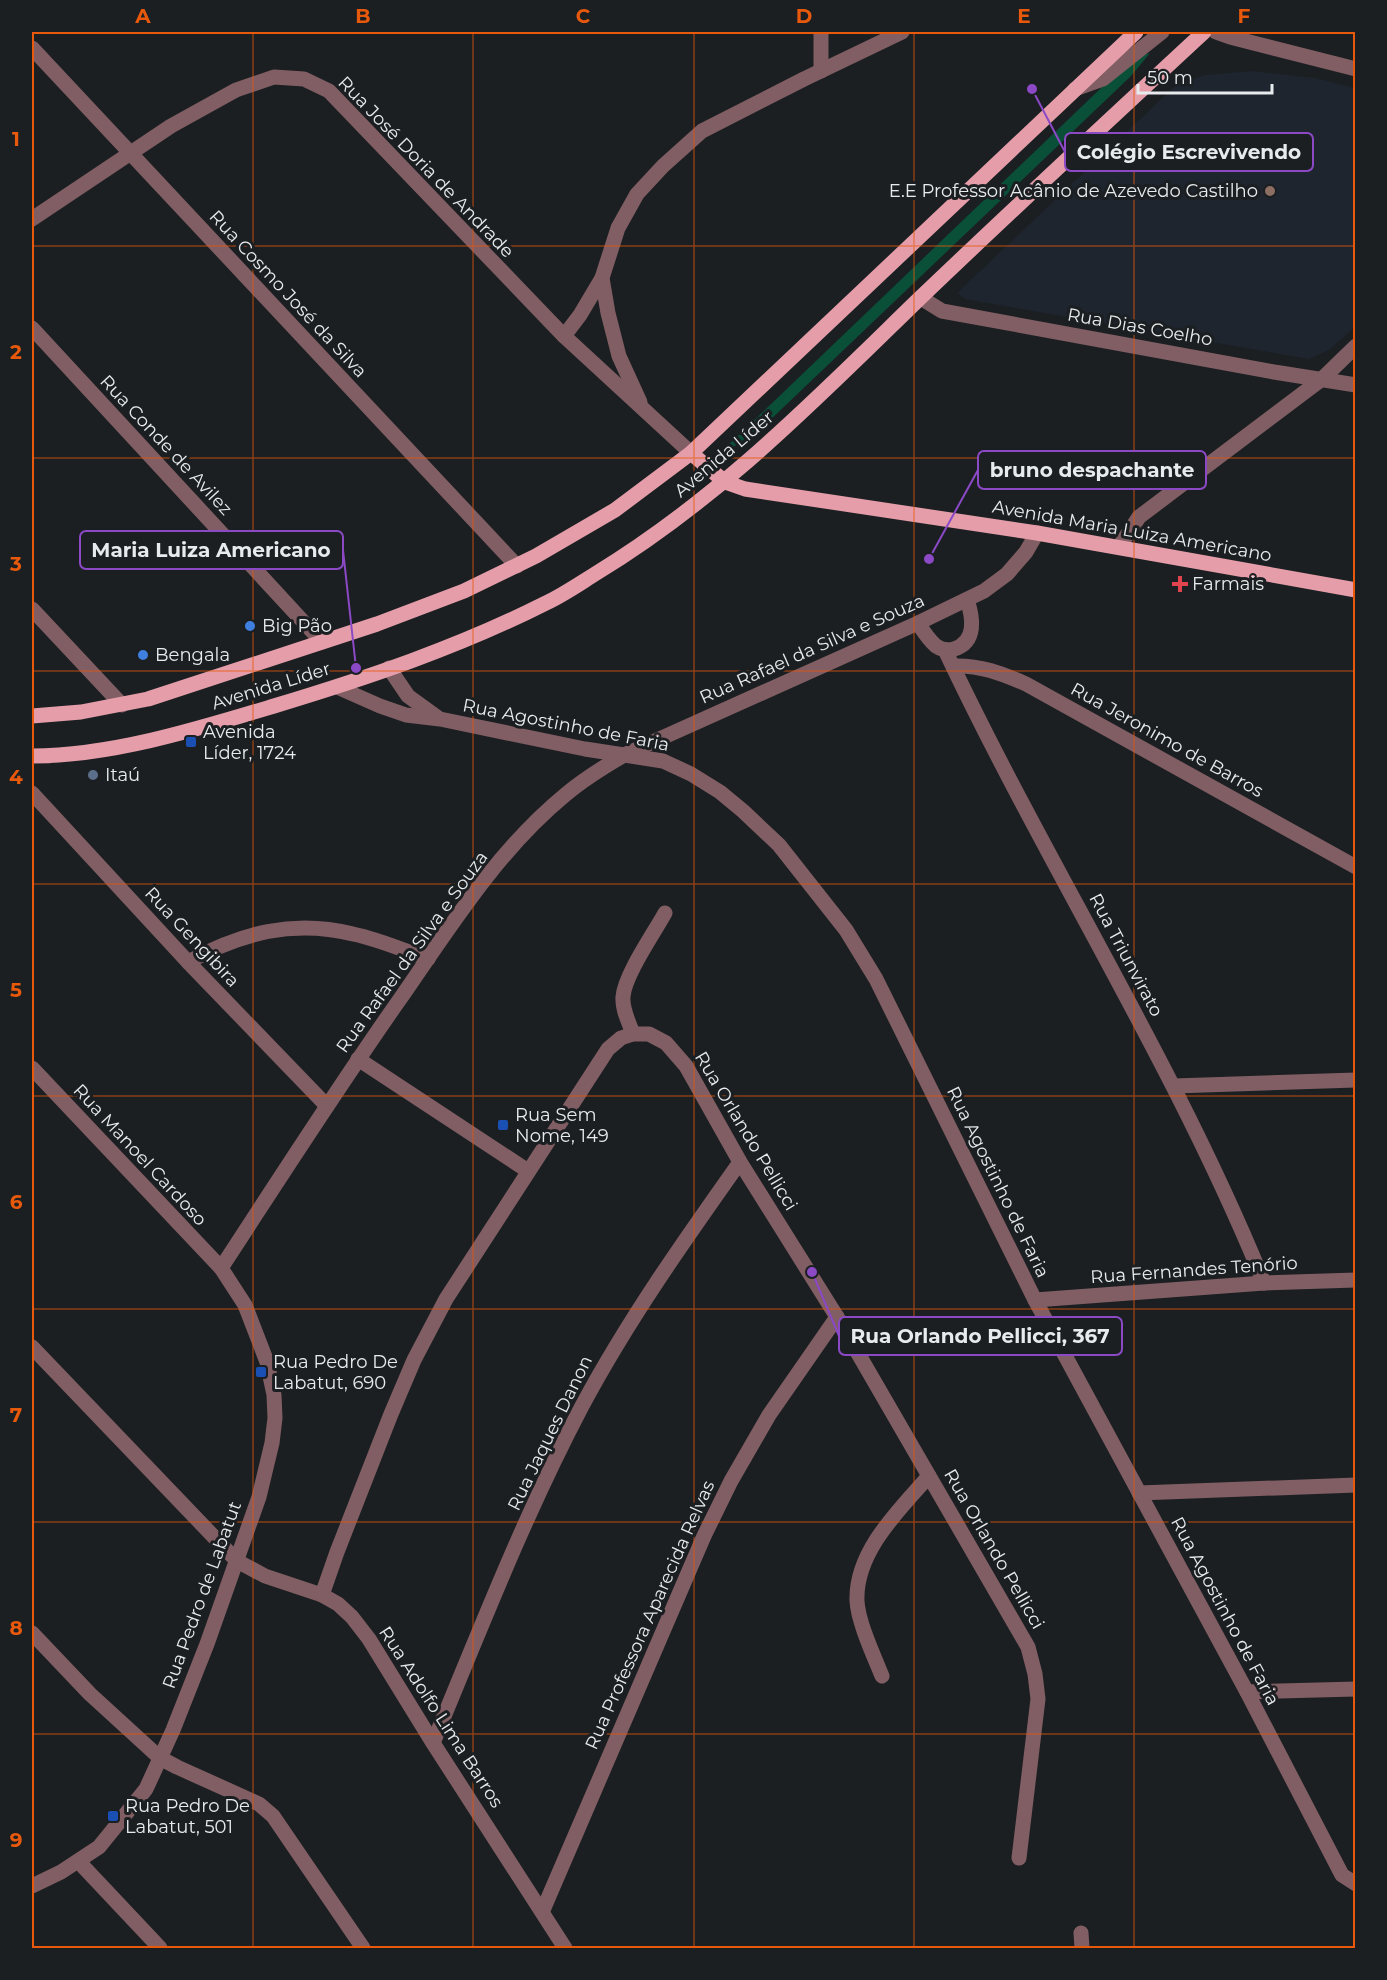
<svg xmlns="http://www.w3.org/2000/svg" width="1387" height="1980" viewBox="0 0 1387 1980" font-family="Montserrat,sans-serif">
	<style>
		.built { fill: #1e252e }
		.green { fill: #0a5039 }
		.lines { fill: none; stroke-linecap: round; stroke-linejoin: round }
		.minor { stroke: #805e63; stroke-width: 15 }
		.major { stroke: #e59ea9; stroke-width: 15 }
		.grid { fill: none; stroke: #e8590c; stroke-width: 1.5; stroke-opacity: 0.55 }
		.education-dot { fill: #8d6e63; stroke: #1b1f22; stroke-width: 2 }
		.health-dot { fill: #e0444e; stroke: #1b1f22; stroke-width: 2 }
		.shop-dot { fill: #3f7fe0; stroke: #1b1f22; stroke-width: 2 }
		.transit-dot { fill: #1a4fb4; stroke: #1b1f22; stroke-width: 2 }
		.service-dot { fill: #5c6f8a; stroke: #1b1f22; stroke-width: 2 }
		.labels { text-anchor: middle; stroke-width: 6; stroke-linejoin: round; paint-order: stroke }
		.street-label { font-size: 18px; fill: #e8ebed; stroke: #1b1f22 }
		.poi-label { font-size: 18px; fill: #e8ebed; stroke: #1b1f22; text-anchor: start }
		.leader { fill: none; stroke: #8b49c6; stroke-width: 2 }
		.callout-dot { fill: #8b49c6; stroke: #1b1f22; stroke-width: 2 }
		.callout { fill: #1b1f22; stroke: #8b49c6; stroke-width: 2 }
		.callout-label { font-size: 20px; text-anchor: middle; font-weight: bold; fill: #e8ebed }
		.neatline { fill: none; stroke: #e8590c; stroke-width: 2 }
		.grid-label { font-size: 20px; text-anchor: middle; font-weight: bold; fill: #e8590c }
	</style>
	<rect width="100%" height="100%" fill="#1b1f22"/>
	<polygon class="built" points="1252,71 1314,78 1355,88 1355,327 1329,350 1309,359 965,299 957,293 1177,84 1205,75"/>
	<polygon class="green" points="1150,53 1131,76 767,423 735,446 721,452 1123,67 1140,56"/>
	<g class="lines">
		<g class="minor">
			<polyline points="1216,32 1230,37 1356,69"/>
			<polyline points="32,48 517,566"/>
			<polyline points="821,71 821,32"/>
			<polyline points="1075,89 1103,79 1162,32"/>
			<polyline points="32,219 171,126 236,90 274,77 304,79 329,91 564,336 691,453"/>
			<polyline points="602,278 608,313 619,356 640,402"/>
			<polyline points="921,298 942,311 1274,372 1356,385"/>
			<polyline points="32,328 322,642"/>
			<polyline points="564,336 580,315 602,278 618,228 637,194 663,166 702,131 804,79 902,32"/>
			<polyline points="1119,547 1139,517 1322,379 1356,346"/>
			<polyline points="32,609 122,705"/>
			<path d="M918 623C923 631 929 640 936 646 942 650 947 651 954 649 977 642 973 617 967 600"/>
			<path d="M945 650C1046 864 1175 1064 1264 1283"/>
			<path d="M953 666C980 665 1001 673 1026 684L1356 867"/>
			<polyline points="389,668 408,696 437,717"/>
			<polyline points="337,687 380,706 406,715 440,719 585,749 663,761 691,774 720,792 743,811 779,845 846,930 876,979 1035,1300 1247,1692 1342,1875 1356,1884"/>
			<polyline points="32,793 188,962 327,1106"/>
			<path d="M188 962C241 933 293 919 353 934 378 939 403 950 428 959"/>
			<path d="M633 1034C629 1022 622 1010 623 997 624 976 654 933 665 913"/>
			<polyline points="358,1059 528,1171"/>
			<polyline points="32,1068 221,1268 245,1305 267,1362 274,1395 275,1418 272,1443 259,1497 207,1644 173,1730 146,1789 99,1847 61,1872 32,1886"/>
			<polyline points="1174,1086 1356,1080"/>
			<path d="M221 1268C280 1178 338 1087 400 999 450 927 497 851 565 795 584 779 605 766 626 754L918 623 984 591 1007 574 1026 552 1037 533"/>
			<polyline points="1035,1300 1264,1283 1356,1280"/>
			<polyline points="32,1347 237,1561 265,1576 322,1595 338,1604 352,1617 369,1639 433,1743 565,1948"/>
			<polyline points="1139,1493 1356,1485"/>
			<polyline points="322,1595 337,1552 391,1414 414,1360 446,1299 608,1049 621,1038 633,1034 649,1034 666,1043 686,1066 740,1162 837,1317 1028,1647 1035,1674 1038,1699 1019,1858"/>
			<polyline points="32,1633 90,1694 160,1758 177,1767 259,1804 273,1816 363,1948"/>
			<path d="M882 1676C874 1656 858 1622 857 1601 855 1552 899 1510 929 1476"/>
			<polyline points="1247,1692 1356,1689"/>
			<path d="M433 1743C480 1630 525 1514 582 1406 628 1320 684 1241 740 1162"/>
			<polyline points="79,1862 160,1948"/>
			<polyline points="543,1910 704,1536 731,1481 769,1415 837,1317"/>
			<polyline points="1081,1933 1082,1948"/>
		</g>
		<g class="major">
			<polyline points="691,453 725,482 745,489 1037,533 1356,590"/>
			<polyline points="32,716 81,712 148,699 377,624 464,591 536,556 615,510 691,453 1136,32"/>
			<path d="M32 756C111 756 198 729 274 706 367 678 459 647 546 603 563 595 579 584 595 574 720 498 815 400 919 299 1013 209 1109 120 1204 32"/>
		</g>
	</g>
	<path class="grid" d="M253 32V1948M473 32V1948M694 32V1948M914 32V1948M1134 32V1948M32 246H1356M32 458H1356M32 671H1356M32 884H1356M32 1096H1356M32 1309H1356M32 1522H1356M32 1734H1356"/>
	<circle class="education-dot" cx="1270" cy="191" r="6"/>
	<path class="health-dot" d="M1177 575h6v6h6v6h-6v6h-6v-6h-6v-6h6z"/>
	<g class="shop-dot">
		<circle cx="250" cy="626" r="6"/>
		<circle cx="143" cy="655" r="6"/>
	</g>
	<g class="transit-dot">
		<rect x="185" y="736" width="12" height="12" rx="3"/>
		<rect x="497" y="1119" width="12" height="12" rx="3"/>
		<rect x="255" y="1366" width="12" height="12" rx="3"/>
		<rect x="107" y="1810" width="12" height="12" rx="3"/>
	</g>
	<circle class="service-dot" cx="93" cy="775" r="6"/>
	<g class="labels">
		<g class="street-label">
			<text transform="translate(426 167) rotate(46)" y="6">Rua José Doria de Andrade</text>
			<text transform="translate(288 294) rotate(47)" y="6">Rua Cosmo José da Silva</text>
			<text transform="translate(1140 327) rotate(10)" y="6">Rua Dias Coelho</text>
			<text transform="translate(166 445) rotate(47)" y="6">Rua Conde de Avilez</text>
			<text transform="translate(724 454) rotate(-40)" y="6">Avenida Líder</text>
			<text transform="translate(1132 531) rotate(10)" y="6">Avenida Maria Luiza Americano</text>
			<text transform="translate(812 649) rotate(-24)" y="6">Rua Rafael da Silva e Souza</text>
			<text transform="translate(271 686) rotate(-17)" y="6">Avenida Líder</text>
			<text transform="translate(566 725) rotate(11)" y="6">Rua Agostinho de Faria</text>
			<text transform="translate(1167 740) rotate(29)" y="6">Rua Jeronimo de Barros</text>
			<text transform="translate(192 937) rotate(47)" y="6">Rua Gengibira</text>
			<text transform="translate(412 952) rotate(-54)" y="6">Rua Rafael da Silva e Souza</text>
			<text transform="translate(1126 955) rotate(62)" y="6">Rua Triunvirato</text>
			<text transform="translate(746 1131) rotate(59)" y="6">Rua Orlando Pellicci</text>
			<text transform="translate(140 1155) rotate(47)" y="6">Rua Manoel Cardoso</text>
			<text transform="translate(998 1182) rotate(64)" y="6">Rua Agostinho de Faria</text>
			<text transform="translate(1194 1270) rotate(-4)" y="6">Rua Fernandes Tenório</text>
			<text transform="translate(550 1433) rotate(-64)" y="6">Rua Jaques Danon</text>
			<text transform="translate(994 1549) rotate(60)" y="6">Rua Orlando Pellicci</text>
			<text transform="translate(202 1595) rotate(-70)" y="6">Rua Pedro de Labatut</text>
			<text transform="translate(1225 1611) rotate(62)" y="6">Rua Agostinho de Faria</text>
			<text transform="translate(650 1615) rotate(-66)" y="6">Rua Professora Aparecida Relvas</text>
			<text transform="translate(441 1717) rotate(57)" y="6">Rua Adolfo Lima Barros</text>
		</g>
		<g class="poi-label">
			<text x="1258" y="197" text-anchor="end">E.E Professor Acânio de Azevedo Castilho</text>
			<text x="1192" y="590">Farmais</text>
			<text x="262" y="632">Big Pão</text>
			<text x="155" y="661">Bengala</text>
			<text x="203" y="738">Avenida<tspan x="203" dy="21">Líder, 1724</tspan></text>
			<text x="105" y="781">Itaú</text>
			<text x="515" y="1121">Rua Sem<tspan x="515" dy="21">Nome, 149</tspan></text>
			<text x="273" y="1368">Rua Pedro De<tspan x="273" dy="21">Labatut, 690</tspan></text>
			<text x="125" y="1812">Rua Pedro De<tspan x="125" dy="21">Labatut, 501</tspan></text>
		</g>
	</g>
	<path class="leader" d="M1032 89L1065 152M929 559L978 470M356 668L343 550M812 1272L839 1336"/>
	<g class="callout-dot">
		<circle cx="1032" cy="89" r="6"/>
		<circle cx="929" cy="559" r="6"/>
		<circle cx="356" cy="668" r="6"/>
		<circle cx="812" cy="1272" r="6"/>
	</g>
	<g class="callout">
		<rect x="1065" y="133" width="248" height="38" rx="6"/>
		<rect x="978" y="451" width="228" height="38" rx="6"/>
		<rect x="80" y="531" width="263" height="38" rx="6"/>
		<rect x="839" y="1317" width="283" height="38" rx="6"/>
	</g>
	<g class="callout-label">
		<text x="1189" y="159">Colégio Escrevivendo</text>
		<text x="1092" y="477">bruno despachante</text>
		<text x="211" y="557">Maria Luiza Americano</text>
		<text x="980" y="1343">Rua Orlando Pellicci, 367</text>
	</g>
	<rect width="1387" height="1980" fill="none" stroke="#1b1f22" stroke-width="66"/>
	<path d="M1138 84v9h134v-9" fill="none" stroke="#e8ebed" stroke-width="3"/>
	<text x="1147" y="84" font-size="18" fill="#e8ebed" stroke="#1b1f22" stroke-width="4.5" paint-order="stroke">50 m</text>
	<rect x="33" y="33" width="1321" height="1914" class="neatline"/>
	<g class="grid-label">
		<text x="143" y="23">A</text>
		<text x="363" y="23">B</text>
		<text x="583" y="23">C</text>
		<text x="804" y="23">D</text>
		<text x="1024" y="23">E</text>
		<text x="1244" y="23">F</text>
		<text x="16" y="146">1</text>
		<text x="16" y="359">2</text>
		<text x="16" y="571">3</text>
		<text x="16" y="784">4</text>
		<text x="16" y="997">5</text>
		<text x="16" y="1209">6</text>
		<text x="16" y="1422">7</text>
		<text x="16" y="1635">8</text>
		<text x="16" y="1847">9</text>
	</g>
</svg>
